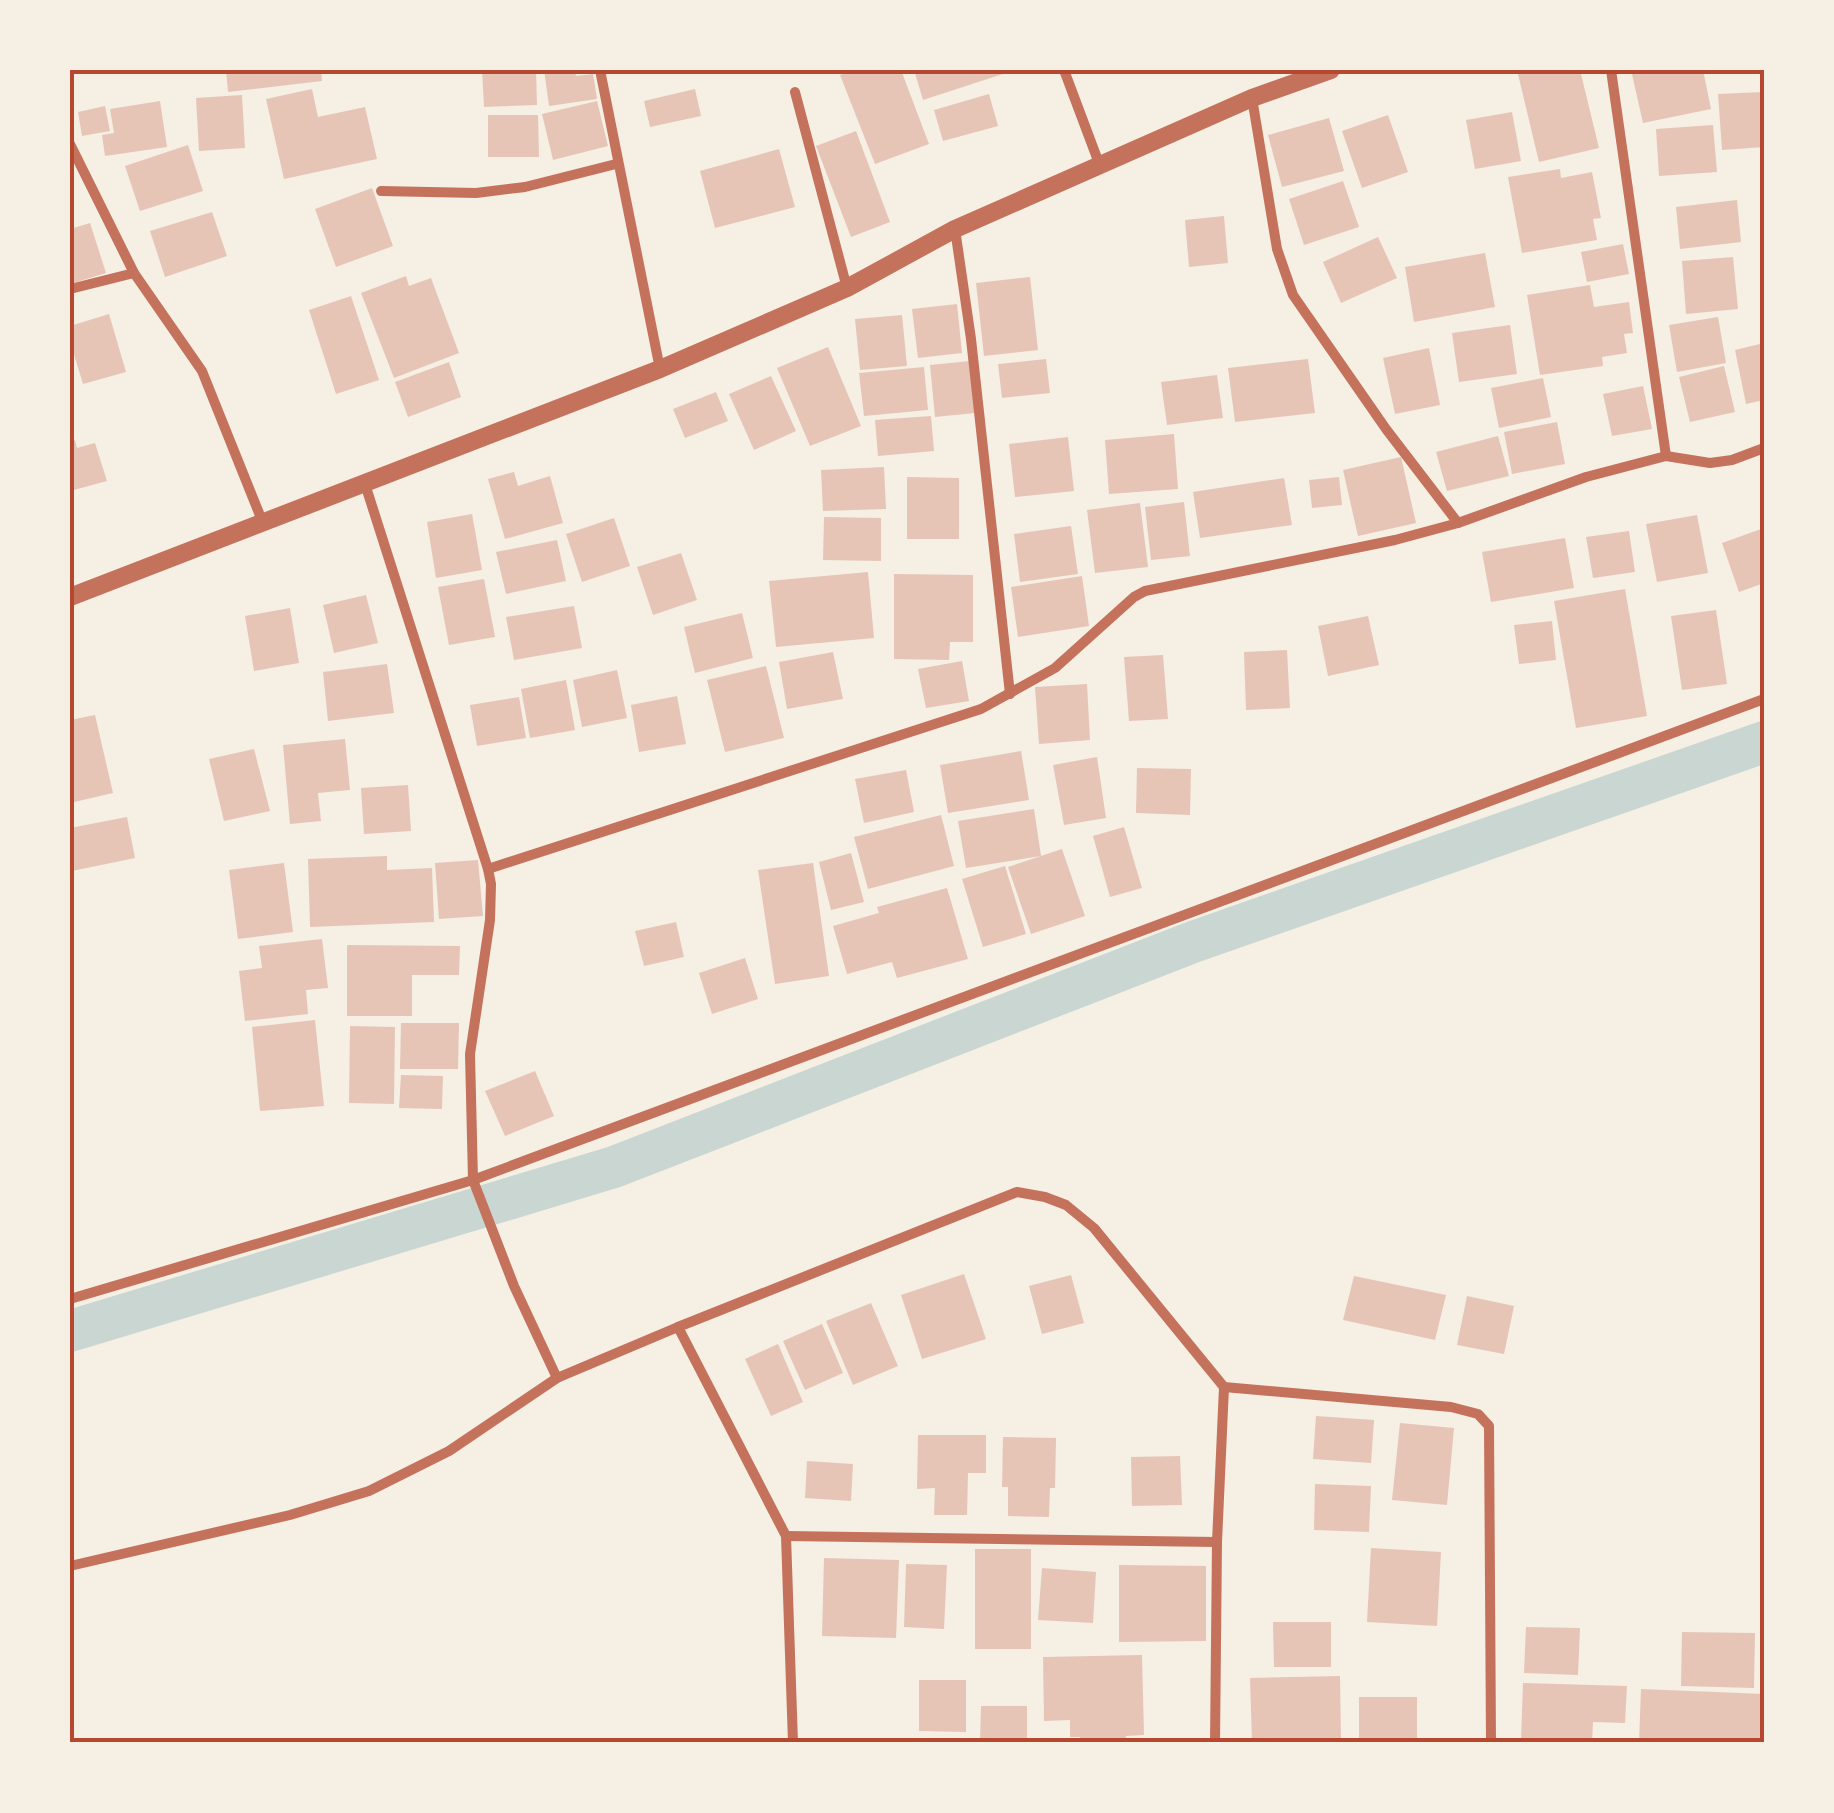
<svg xmlns="http://www.w3.org/2000/svg" width="1834" height="1813" viewBox="0 0 1834 1813" font-family="'Alegreya Sans',sans-serif">
	<style>
		.lines { fill: none; stroke-linecap: round; stroke-linejoin: round }
		.canal { stroke: #c9d6d2; stroke-width: 42 }
		.building { fill: #e6c5b7 }
		.minor { stroke: #c5725c; stroke-width: 10 }
		.tertiary { stroke: #c5725c; stroke-width: 18 }
		.neatline { fill: none; stroke: #b5482f; stroke-width: 4 }
	</style>
	<rect width="100%" height="100%" fill="#f6efe4"/>
	<g class="lines">
		<polyline class="canal" points="70,1331 614,1167 1193,942 1764,742"/>
	</g>
	<g class="building">
		<polygon points="226,70 321,70 322,81 228,92"/>
		<polygon points="482,70 536,70 537,105 484,107"/>
		<polygon points="544,70 575,70 576,76 593,74 597,99 549,106"/>
		<polygon points="855,70 901,70 929,144 875,164 840,75"/>
		<polygon points="914,70 1012,70 1012,71 923,100"/>
		<polygon points="1517,70 1580,70 1599,148 1539,162"/>
		<polygon points="1631,70 1703,70 1711,109 1643,123"/>
		<polygon points="312,89 318,117 365,107 377,159 284,179 266,99"/>
		<polygon points="695,89 701,116 650,127 644,101"/>
		<polygon points="1764,92 1764,147 1722,150 1718,94"/>
		<polygon points="989,94 998,126 943,141 934,110"/>
		<polygon points="242,95 245,148 199,151 196,98"/>
		<polygon points="160,101 167,147 105,156 102,135 114,133 110,109"/>
		<polygon points="597,101 608,146 553,160 542,114"/>
		<polygon points="105,106 110,131 82,136 78,112"/>
		<polygon points="1512,112 1521,161 1475,169 1466,120"/>
		<polygon points="488,115 538,115 539,157 488,157"/>
		<polygon points="1388,115 1408,172 1362,188 1342,131"/>
		<polygon points="1329,118 1344,171 1282,187 1268,135"/>
		<polygon points="1713,125 1717,172 1659,176 1656,129"/>
		<polygon points="856,131 890,222 851,237 816,146"/>
		<polygon points="188,145 203,191 140,211 125,166"/>
		<polygon points="779,149 795,207 715,228 700,171"/>
		<polygon points="1560,169 1561,178 1592,172 1601,218 1593,219 1597,240 1522,253 1508,177"/>
		<polygon points="1343,181 1359,227 1304,245 1289,199"/>
		<polygon points="372,188 393,246 336,267 315,209"/>
		<polygon points="1737,200 1741,242 1680,249 1676,207"/>
		<polygon points="212,212 227,256 165,277 150,231"/>
		<polygon points="1224,216 1228,263 1189,267 1185,220"/>
		<polygon points="90,223 106,273 70,284 70,229"/>
		<polygon points="1378,237 1397,278 1341,303 1323,262"/>
		<polygon points="1623,244 1629,274 1587,282 1581,252"/>
		<polygon points="1485,253 1495,307 1414,322 1405,267"/>
		<polygon points="1733,257 1738,309 1686,314 1682,261"/>
		<polygon points="406,276 409,286 431,278 459,353 394,378 361,293"/>
		<polygon points="1030,277 1038,350 984,356 976,283"/>
		<polygon points="1590,285 1594,307 1629,302 1633,333 1624,334 1627,353 1602,357 1603,366 1540,375 1527,295"/>
		<polygon points="351,296 379,380 336,394 309,310"/>
		<polygon points="957,304 962,353 918,358 912,309"/>
		<polygon points="109,314 126,372 83,384 70,341 70,326"/>
		<polygon points="902,315 907,366 860,370 855,319"/>
		<polygon points="1718,317 1726,363 1677,372 1669,325"/>
		<polygon points="1510,325 1517,374 1459,382 1452,333"/>
		<polygon points="1764,343 1764,400 1746,404 1735,350"/>
		<polygon points="828,347 861,426 810,446 777,368"/>
		<polygon points="1429,348 1440,405 1395,414 1383,358"/>
		<polygon points="1046,359 1050,393 1002,398 998,364"/>
		<polygon points="1308,359 1315,413 1235,422 1228,368"/>
		<polygon points="970,361 975,413 935,417 930,365"/>
		<polygon points="449,362 461,397 408,417 395,382"/>
		<polygon points="1724,366 1735,412 1690,422 1679,377"/>
		<polygon points="924,367 928,410 864,416 859,373"/>
		<polygon points="1217,375 1223,418 1167,425 1161,382"/>
		<polygon points="771,376 796,431 754,450 729,394"/>
		<polygon points="1543,378 1551,417 1499,428 1491,388"/>
		<polygon points="1643,386 1652,429 1612,436 1603,394"/>
		<polygon points="716,392 728,421 685,438 673,409"/>
		<polygon points="931,416 934,451 878,456 875,420"/>
		<polygon points="1557,422 1565,464 1512,474 1504,432"/>
		<polygon points="1174,434 1178,489 1109,494 1105,440"/>
		<polygon points="1498,436 1509,476 1447,491 1436,452"/>
		<polygon points="1068,437 1074,491 1015,497 1009,444"/>
		<polygon points="75,440 77,448 95,443 107,481 70,491 70,442"/>
		<polygon points="1401,457 1416,523 1358,536 1343,470"/>
		<polygon points="884,467 886,509 823,511 821,470"/>
		<polygon points="514,472 518,486 550,476 563,523 505,539 488,479"/>
		<polygon points="907,477 959,478 959,539 907,539"/>
		<polygon points="1339,477 1342,505 1312,508 1309,480"/>
		<polygon points="1284,478 1292,525 1200,538 1193,492"/>
		<polygon points="1184,502 1190,556 1151,560 1145,507"/>
		<polygon points="1140,503 1148,567 1095,573 1087,510"/>
		<polygon points="472,514 482,570 436,578 427,522"/>
		<polygon points="1697,515 1708,573 1657,582 1646,524"/>
		<polygon points="824,517 881,518 881,561 823,560"/>
		<polygon points="614,518 630,566 582,582 566,534"/>
		<polygon points="1071,526 1078,574 1020,582 1014,534"/>
		<polygon points="1764,528 1764,583 1739,592 1722,543"/>
		<polygon points="1629,531 1635,572 1593,578 1586,537"/>
		<polygon points="1565,538 1574,588 1491,602 1482,552"/>
		<polygon points="557,540 566,581 506,594 496,552"/>
		<polygon points="681,553 697,600 653,615 637,567"/>
		<polygon points="868,572 874,638 776,647 769,581"/>
		<polygon points="894,574 973,575 973,642 950,642 949,660 894,659"/>
		<polygon points="1082,576 1089,626 1018,637 1011,587"/>
		<polygon points="484,579 495,637 449,645 438,587"/>
		<polygon points="1625,589 1647,716 1576,728 1554,601"/>
		<polygon points="366,595 378,643 334,653 323,605"/>
		<polygon points="574,606 582,648 514,660 506,617"/>
		<polygon points="290,608 299,663 254,671 245,616"/>
		<polygon points="1716,610 1727,684 1682,690 1671,616"/>
		<polygon points="742,613 753,658 695,673 684,627"/>
		<polygon points="1368,616 1379,665 1328,676 1318,626"/>
		<polygon points="1552,621 1556,660 1519,664 1514,625"/>
		<polygon points="1287,650 1290,708 1246,710 1244,652"/>
		<polygon points="833,652 843,699 787,709 779,662"/>
		<polygon points="1163,655 1168,719 1129,721 1124,657"/>
		<polygon points="962,661 969,701 926,708 918,669"/>
		<polygon points="387,664 394,713 328,721 323,672"/>
		<polygon points="766,666 784,738 725,752 707,680"/>
		<polygon points="617,670 627,718 582,727 573,680"/>
		<polygon points="566,680 575,730 530,738 521,689"/>
		<polygon points="1087,684 1090,740 1039,744 1035,687"/>
		<polygon points="677,696 686,744 639,752 631,705"/>
		<polygon points="519,697 526,738 477,746 470,705"/>
		<polygon points="95,715 113,793 70,803 70,720"/>
		<polygon points="345,739 350,790 318,793 321,821 290,824 283,745"/>
		<polygon points="254,749 270,811 224,821 209,759"/>
		<polygon points="1021,751 1029,800 948,813 940,765"/>
		<polygon points="1097,757 1106,818 1064,825 1053,765"/>
		<polygon points="1137,768 1191,769 1190,815 1136,813"/>
		<polygon points="906,770 914,812 864,823 855,779"/>
		<polygon points="408,785 411,831 364,834 361,788"/>
		<polygon points="1034,809 1041,856 966,868 958,821"/>
		<polygon points="941,815 954,866 868,889 854,837"/>
		<polygon points="127,817 135,858 72,871 70,828"/>
		<polygon points="1124,827 1142,888 1110,897 1093,836"/>
		<polygon points="1062,849 1085,916 1031,934 1008,867"/>
		<polygon points="851,853 864,902 831,910 819,862"/>
		<polygon points="387,856 387,870 432,868 434,922 310,927 308,859"/>
		<polygon points="478,860 483,916 439,919 435,863"/>
		<polygon points="284,863 293,932 238,939 229,870"/>
		<polygon points="813,863 829,976 775,984 758,870"/>
		<polygon points="1005,866 1026,934 983,947 962,879"/>
		<polygon points="947,888 968,959 897,978 892,962 847,974 833,926 879,913 877,907"/>
		<polygon points="676,922 684,957 644,966 635,931"/>
		<polygon points="322,939 328,988 306,990 308,1014 245,1021 239,971 262,968 259,946"/>
		<polygon points="347,945 460,946 459,975 412,975 412,1016 347,1016"/>
		<polygon points="745,958 758,999 712,1014 699,973"/>
		<polygon points="315,1020 324,1106 260,1111 252,1027"/>
		<polygon points="401,1023 459,1023 458,1069 400,1069"/>
		<polygon points="350,1026 395,1027 394,1104 349,1103"/>
		<polygon points="535,1071 554,1116 505,1136 485,1091"/>
		<polygon points="401,1075 443,1076 442,1109 399,1108"/>
		<polygon points="964,1274 986,1339 922,1359 901,1295"/>
		<polygon points="1071,1275 1084,1323 1042,1334 1029,1286"/>
		<polygon points="1354,1276 1446,1295 1435,1340 1343,1320"/>
		<polygon points="1467,1296 1514,1306 1504,1354 1457,1345"/>
		<polygon points="871,1303 898,1366 853,1385 826,1321"/>
		<polygon points="822,1324 843,1373 805,1390 783,1341"/>
		<polygon points="778,1344 803,1402 771,1416 745,1359"/>
		<polygon points="1316,1416 1374,1420 1371,1463 1313,1459"/>
		<polygon points="1400,1423 1454,1428 1447,1505 1392,1500"/>
		<polygon points="918,1435 986,1435 986,1473 968,1473 967,1515 934,1515 935,1488 917,1489"/>
		<polygon points="1003,1437 1056,1438 1055,1488 1050,1488 1049,1517 1008,1516 1008,1487 1002,1487"/>
		<polygon points="1180,1456 1182,1505 1132,1506 1131,1457"/>
		<polygon points="807,1461 853,1464 851,1501 805,1498"/>
		<polygon points="1315,1484 1371,1486 1369,1532 1314,1530"/>
		<polygon points="1371,1548 1441,1552 1437,1626 1367,1622"/>
		<rect x="975" y="1549" width="56" height="100"/>
		<polygon points="824,1558 899,1560 896,1638 822,1636"/>
		<polygon points="906,1564 947,1565 944,1629 904,1627"/>
		<polygon points="1119,1565 1206,1566 1206,1641 1119,1642"/>
		<polygon points="1042,1568 1096,1572 1093,1623 1038,1620"/>
		<polygon points="1273,1622 1331,1622 1331,1667 1274,1667"/>
		<polygon points="1526,1627 1580,1628 1578,1675 1524,1673"/>
		<polygon points="1682,1632 1755,1633 1754,1688 1681,1686"/>
		<polygon points="1142,1655 1144,1735 1126,1736 1126,1743 1080,1743 1080,1737 1070,1737 1070,1720 1044,1721 1043,1657"/>
		<polygon points="1340,1676 1341,1743 1252,1743 1250,1678"/>
		<polygon points="919,1680 966,1680 966,1732 919,1731"/>
		<polygon points="1523,1683 1627,1686 1625,1723 1593,1722 1592,1743 1521,1741"/>
		<polygon points="1641,1689 1764,1694 1762,1743 1639,1743"/>
		<rect x="1359" y="1697" width="58" height="46"/>
		<polygon points="981,1706 1027,1706 1027,1743 980,1743"/>
	</g>
	<g class="lines">
		<g class="minor">
			<polyline points="600,70 660,369"/>
			<polyline points="1064,70 1100,166"/>
			<polyline points="1611,70 1666,456"/>
			<polyline points="795,92 847,288"/>
			<polyline points="1252,98 1277,249 1293,295 1386,429 1458,523"/>
			<polyline points="70,144 134,273 202,371 263,523"/>
			<polyline points="381,191 476,193 525,187 616,164"/>
			<polyline points="955,229 971,339 1010,694"/>
			<polyline points="70,289 134,273"/>
			<polyline points="365,484 488,869 981,709 1055,668 1134,597 1145,591 1395,540 1458,523 1586,477 1666,456 1710,463 1732,460 1764,448"/>
			<polyline points="488,869 491,884 490,920 470,1054 473,1180 514,1286 557,1378"/>
			<polyline points="70,1299 473,1180 1764,699"/>
			<polyline points="678,1327 1017,1192 1045,1197 1066,1205 1094,1228 1224,1387 1451,1407 1478,1414 1489,1426 1491,1743"/>
			<polyline points="786,1536 1217,1542"/>
			<polyline points="70,1566 290,1515 369,1491 449,1451 557,1378 678,1327 786,1536 793,1743"/>
			<polyline points="1215,1743 1217,1542 1224,1387"/>
		</g>
		<polyline class="tertiary" points="70,597 660,369 847,288 955,229 1252,98 1331,70"/>
	</g>
	<rect width="1834" height="1813" fill="none" stroke="#f6efe4" stroke-width="145"/>
	<rect x="72" y="72" width="1690" height="1668" class="neatline"/>
</svg>
